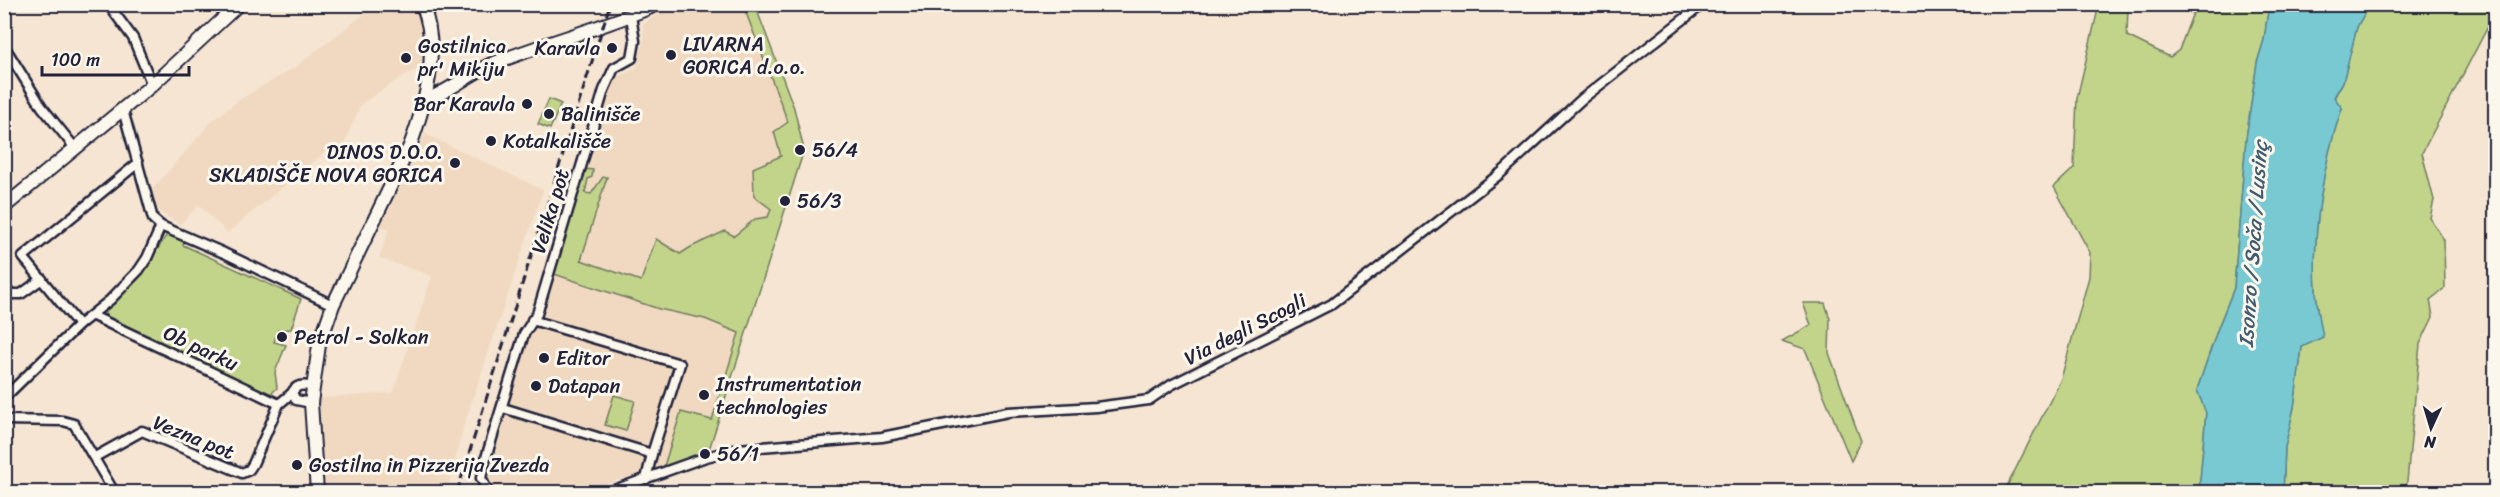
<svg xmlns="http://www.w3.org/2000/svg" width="2500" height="497" viewBox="0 0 2500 497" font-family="Sriracha,sans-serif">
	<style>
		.built { fill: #f0d9c0 }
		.green { fill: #c1d489; stroke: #727b62; stroke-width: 1.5 }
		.water { fill: #79c9d3; stroke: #568696; stroke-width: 1.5 }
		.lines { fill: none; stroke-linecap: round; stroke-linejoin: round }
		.street-casing { stroke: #22223b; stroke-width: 13 }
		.secondary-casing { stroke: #22223b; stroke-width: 16 }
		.street { stroke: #fbf7ec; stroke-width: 8 }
		.secondary { stroke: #fbf7ec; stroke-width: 12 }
		.rail { stroke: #22223b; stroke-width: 3; stroke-dasharray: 9 4.5; stroke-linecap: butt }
		.poi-dot { fill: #22223b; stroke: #fbf7ec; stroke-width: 2 }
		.labels { text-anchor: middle; stroke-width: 6; stroke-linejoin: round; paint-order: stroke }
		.poi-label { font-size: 20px; fill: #22223b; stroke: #fbf7ec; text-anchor: start }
		.street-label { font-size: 20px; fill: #22223b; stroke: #fbf7ec }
		.water-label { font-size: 21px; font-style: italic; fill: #405c70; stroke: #fbf7ec }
	</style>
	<rect width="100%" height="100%" fill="#f5e5d2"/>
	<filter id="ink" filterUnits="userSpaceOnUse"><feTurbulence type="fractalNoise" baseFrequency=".0167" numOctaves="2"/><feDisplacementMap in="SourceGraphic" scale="12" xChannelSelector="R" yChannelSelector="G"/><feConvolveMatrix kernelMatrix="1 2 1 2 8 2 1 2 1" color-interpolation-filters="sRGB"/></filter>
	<g filter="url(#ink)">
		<g class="built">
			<polygon points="376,5 413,5 421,19 425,59 421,68 405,75 361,104 338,158 325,152 227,233 199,205 180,224 161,213 152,199 151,191 212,121 239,100 294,68"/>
			<polygon points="671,5 743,5 789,122 781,156 755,183 754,196 772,209 768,217 745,226 734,236 691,247 680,254 667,245 642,281 581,260 585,245 591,194 585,193 585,169 613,79 637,68 644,39 643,24"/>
			<polygon points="425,134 543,190 463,428 447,492 313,492 322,440 319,398 393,393 432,276 379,258 389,229 381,226"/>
			<polygon points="554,274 659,309 705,319 739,333 701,455 578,492 496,492 488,488 489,470 526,335 541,314"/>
		</g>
		<g class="green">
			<polygon points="743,5 755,5 794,108 804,150 708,453 671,466 664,466 681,412 712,420 739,333 705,319 659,309 554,274 585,169 593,170 592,177 588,179 585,193 591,194 603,177 607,177 581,260 641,281 656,239 680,254 691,247 725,231 734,236 755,219 768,217 771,209 754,196 753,168 781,156 774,132 788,122"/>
			<polygon points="2099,5 2128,5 2127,36 2170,57 2179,50 2196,5 2269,5 2264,40 2257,63 2246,139 2234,288 2218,328 2197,390 2206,412 2199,492 2000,492 2006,488 2061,379 2089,277 2090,253 2054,187 2074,168 2077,98"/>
			<path d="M2369 5H2495V13L2422 153 2434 200 2430 218 2444 240 2445 288 2430 300 2433 317 2420 344 2406 492H2283L2285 447 2294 407 2302 347 2322 336C2320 321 2317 306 2316 291 2312 233 2323 162 2342 108L2334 98 2343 82 2357 27Z"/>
			<polygon points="549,99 561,104 550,129 538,124"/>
			<polygon points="168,233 185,240 183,245 301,299 291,329 278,330 274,342 286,345 275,372 277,388 271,394 255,391 109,319 105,314 106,309 142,273"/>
			<polygon points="1803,303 1825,303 1830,319 1829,353 1861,441 1851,461 1805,349 1782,341 1811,325"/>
			<polygon points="614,395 635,401 626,431 605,425"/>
		</g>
		<path class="water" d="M2269 5H2369L2357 27 2343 82 2334 97 2342 108C2323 162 2312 233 2316 291 2317 306 2320 322 2323 337L2302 347 2294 407 2285 447 2283 492H2199L2206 413 2197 390 2218 328 2234 288 2246 139 2257 63 2264 40Z"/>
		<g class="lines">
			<g class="street-casing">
				<g id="street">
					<polyline points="108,4 133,38 152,85"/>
					<polyline points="217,4 228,16"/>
					<polyline points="426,12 438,4"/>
					<polyline points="4,46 42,107 75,148"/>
					<polyline points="123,110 153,219 161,226 224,253 333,305"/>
					<polyline points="4,294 21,294 42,279"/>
					<polyline points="93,316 279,404"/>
					<polyline points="532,320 680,364 652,454"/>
					<polyline points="79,325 23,257 138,163"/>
					<polyline points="4,398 79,325 110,300 139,270 147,258 161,226"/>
					<path d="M311 403 296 400 292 393C296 384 303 385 312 386"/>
					<polyline points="503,408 652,454 646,479"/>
					<polyline points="4,420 63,421 74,424 114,492"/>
					<polyline points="95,457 142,431 242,473 249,470 253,464 279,404 292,393"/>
					<polyline points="488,492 481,478 485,461 524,334 537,314 604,90 614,68 632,58 635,41 631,16"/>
					<polyline points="608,492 706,457 738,449 882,437 1008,412 1096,407 1149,400 1171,385 1332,304 1501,173 1582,99 1703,4"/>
				</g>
			</g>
			<g class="secondary-casing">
				<g id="secondary">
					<path d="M423 101C448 93 468 74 492 64 547 42 604 28 658 4"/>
					<polyline points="4,207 152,85 239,4"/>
					<path d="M317 492 311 403 319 345 333 305 410 146C426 102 441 50 422 4"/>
				</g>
			</g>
			<use href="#street" class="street"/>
			<use href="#secondary" class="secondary"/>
			<polyline class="rail" points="457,492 610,4"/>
		</g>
	</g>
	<g class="poi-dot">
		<circle cx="612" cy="48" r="6"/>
		<circle cx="671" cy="55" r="6"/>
		<circle cx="406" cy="58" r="6"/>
		<circle cx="527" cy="104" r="6"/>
		<circle cx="549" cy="114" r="6"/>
		<circle cx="491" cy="141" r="6"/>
		<circle cx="800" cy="150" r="6"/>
		<circle cx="455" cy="163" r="6"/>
		<circle cx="785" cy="201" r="6"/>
		<circle cx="282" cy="337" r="6"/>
		<circle cx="544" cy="358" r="6"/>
		<circle cx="536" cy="386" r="6"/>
		<circle cx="704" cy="395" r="6"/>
		<circle cx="705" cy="454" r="6"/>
		<circle cx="297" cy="465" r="6"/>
	</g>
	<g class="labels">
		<g class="poi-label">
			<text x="683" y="51">LIVARNA<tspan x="683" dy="23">GORICA d.o.o.</tspan></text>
			<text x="418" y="53">Gostilnica<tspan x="418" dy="23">pr' Mikiju</tspan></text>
			<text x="600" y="55" text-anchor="end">Karavla</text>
			<text x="515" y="111" text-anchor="end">Bar Karavla</text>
			<text x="561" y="121">Balinišče</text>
			<text x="503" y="148">Kotalkališče</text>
			<text x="812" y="157">56/4</text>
			<text x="443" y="159" text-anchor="end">DINOS D.O.O.<tspan x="443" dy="23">SKLADIŠČE NOVA GORICA</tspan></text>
			<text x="797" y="208">56/3</text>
			<text x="294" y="344">Petrol - Solkan</text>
			<text x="556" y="365">Editor</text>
			<text x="716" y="391">Instrumentation<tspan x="716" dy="23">technologies</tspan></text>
			<text x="548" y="393">Datapan</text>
			<text x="717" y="461">56/1</text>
			<text x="309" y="472">Gostilna in Pizzerija Zvezda</text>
		</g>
		<g class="street-label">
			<text transform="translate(550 211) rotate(-73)" y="7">Velika pot</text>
			<text transform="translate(1245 329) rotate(-27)" y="7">Via degli Scogli</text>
			<text transform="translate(201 348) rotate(25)" y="7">Ob parku</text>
			<text transform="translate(194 437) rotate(22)" y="7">Vezna pot</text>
		</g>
		<g class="water-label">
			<text transform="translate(2253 244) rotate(-86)" y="7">Isonzo / Soča / Lusinç</text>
		</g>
	</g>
	<rect width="2500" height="497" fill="none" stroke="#fbf7ec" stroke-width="24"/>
	<rect x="12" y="12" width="2476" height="473" fill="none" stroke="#22223b" stroke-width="2" filter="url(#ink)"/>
	<g transform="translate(2431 428) rotate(184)" stroke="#fbf7ec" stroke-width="4.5" paint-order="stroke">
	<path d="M0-4.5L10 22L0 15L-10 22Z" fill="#22223b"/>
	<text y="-9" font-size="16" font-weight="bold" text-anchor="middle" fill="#22223b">N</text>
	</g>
	<path d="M42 66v9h147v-9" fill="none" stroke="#22223b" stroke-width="3"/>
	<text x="51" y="66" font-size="18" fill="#22223b" stroke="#fbf7ec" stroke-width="4.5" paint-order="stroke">100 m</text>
</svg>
